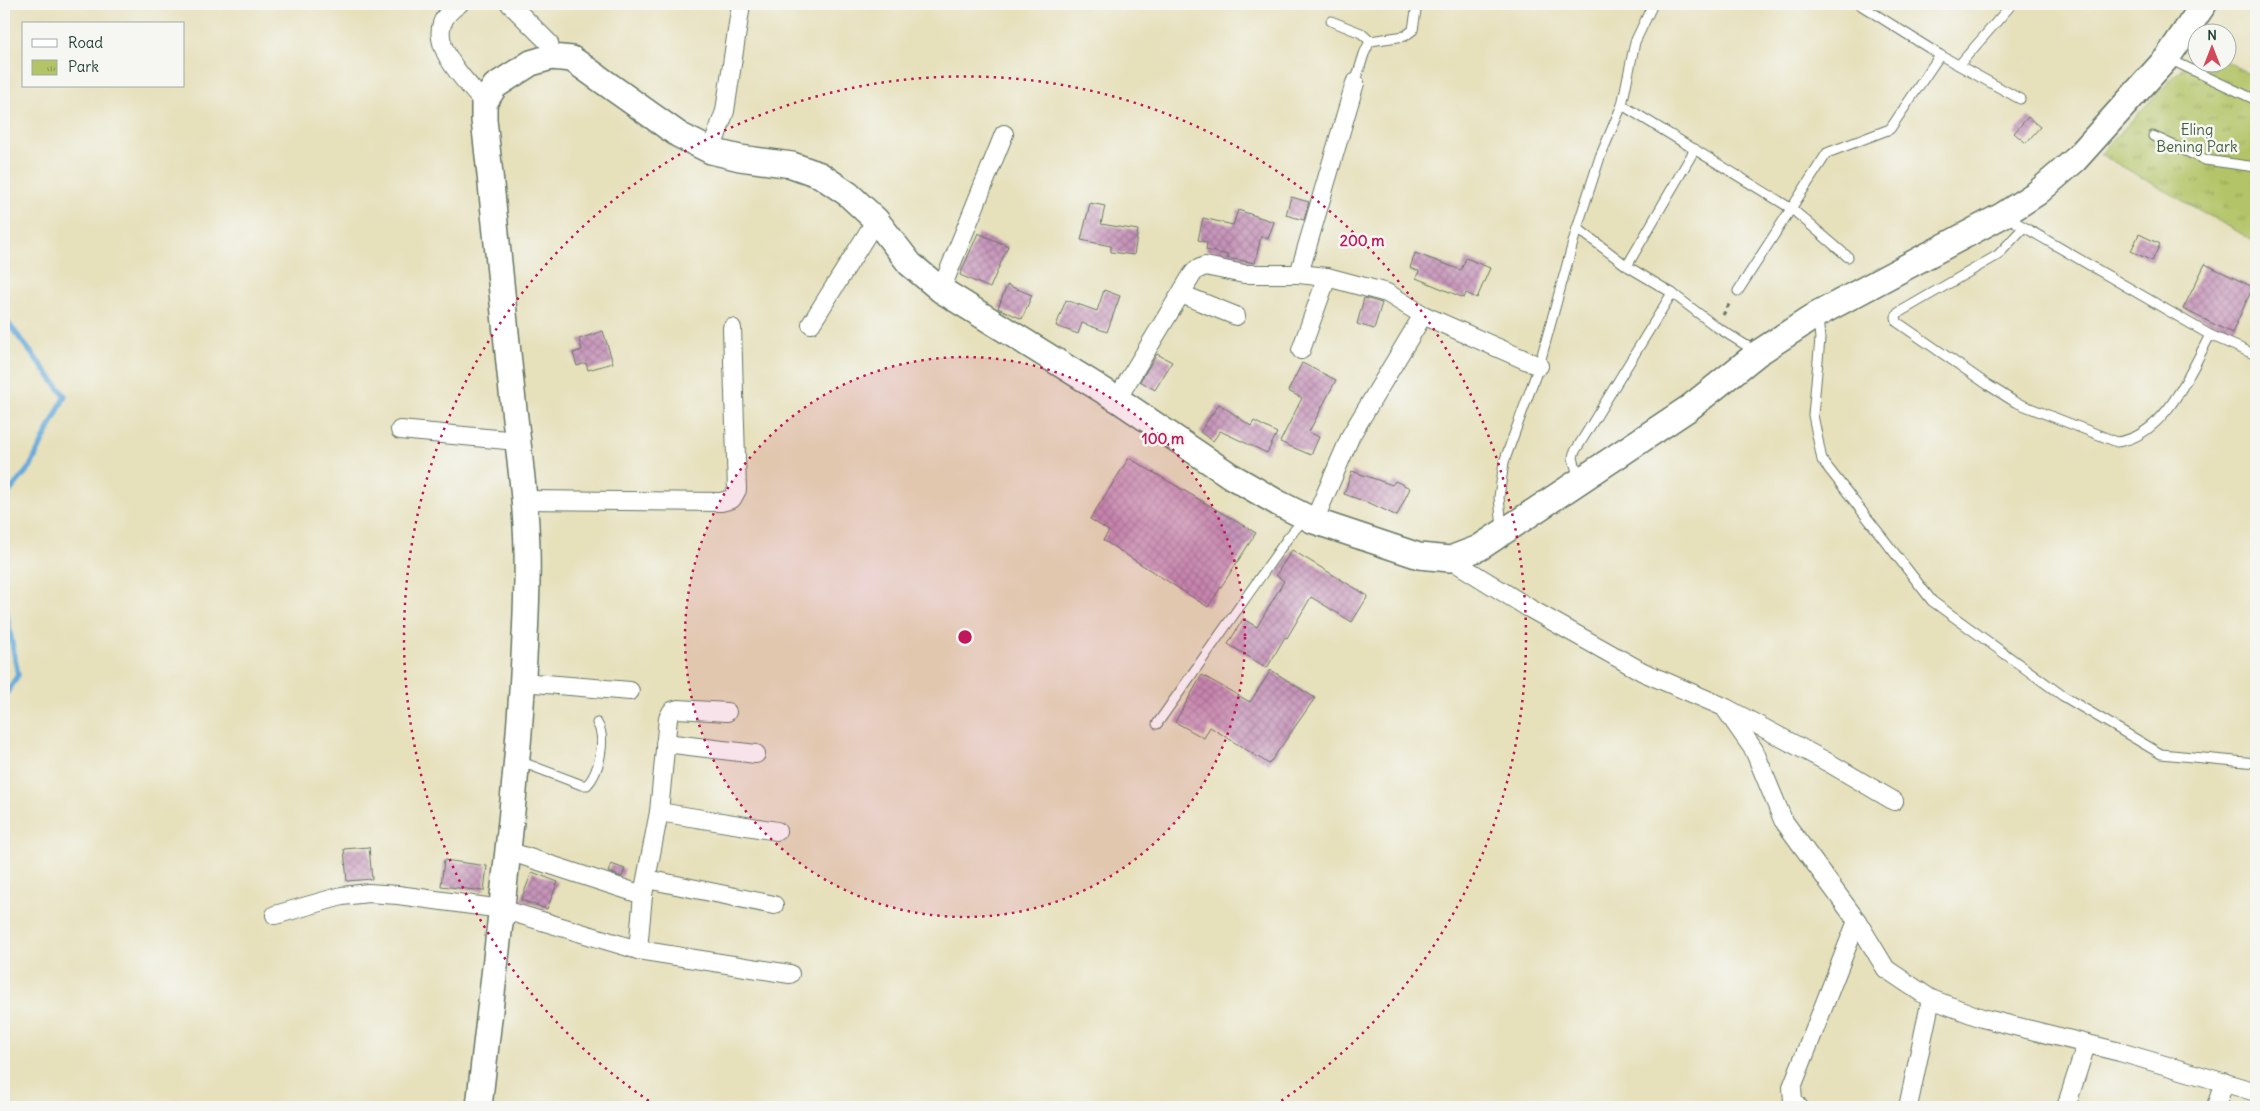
<svg xmlns="http://www.w3.org/2000/svg" width="2260" height="1111" viewBox="0 0 2260 1111" font-family="Delius,sans-serif">
	<style>
		.park { fill: url(#park-tufts); stroke: #69804e }
		.lines { fill: none; stroke-linecap: round; stroke-linejoin: round }
		.stream { stroke: #67abdc; stroke-width: 5.5 }
		.building { fill: url(#building-cross-hatch) }
		.lane-casing { stroke: #657663; stroke-width: 11 }
		.street-casing { stroke: #657663; stroke-width: 20 }
		.secondary-casing { stroke: #657663; stroke-width: 28 }
		.path { stroke: #657663; stroke-width: 3; stroke-dasharray: 4 4; stroke-linecap: butt }
		.lane { stroke: #fff; stroke-width: 9 }
		.street { stroke: #fff; stroke-width: 18 }
		.secondary { stroke: #fff; stroke-width: 25 }
		.ring { fill: none; stroke: #c2185b; stroke-width: 2.5; stroke-dasharray: 2.5 5 }
		.labels { text-anchor: middle; stroke-width: 5; stroke-linejoin: round; paint-order: stroke }
		.park-label { font-size: 15px; fill: #445f41; stroke: #f6f6f2 }
		.centre { fill: #c2185b; stroke: #f6f6f2; stroke-width: 2.5 }
		.ring-label { font-size: 15px; text-anchor: middle; font-weight: bold; fill: #c2185b; stroke: #f6f6f2; stroke-width: 5; stroke-linejoin: round; paint-order: stroke }
	</style>
	<defs>
		<pattern id="park-tufts" width="24" height="20" patternUnits="userSpaceOnUse" patternTransform="scale(1.25)"><rect width="24" height="20" fill="#b3c467"/><path d="M3 7l-1-3M5 7V3M7 7l1-3M15 17l-1-3M17 17v-4M19 17l1-3" fill="none" stroke="#91a056"/></pattern>
		<pattern id="building-cross-hatch" width="8" height="8" patternUnits="userSpaceOnUse" patternTransform="scale(1.25)"><rect width="8" height="8" fill="#c693b9"/><path d="M0 0l8 8M0 8l8-8" fill="none" stroke="#a07997"/></pattern>
	</defs>
	<rect width="100%" height="100%" fill="#f6f6f2"/>
	<filter id="ink" filterUnits="userSpaceOnUse"><feTurbulence type="fractalNoise" baseFrequency=".02" numOctaves="2"/><feDisplacementMap in="SourceGraphic" scale="10" xChannelSelector="R" yChannelSelector="G"/><feConvolveMatrix kernelMatrix="1 2 1 2 8 2 1 2 1" color-interpolation-filters="sRGB"/></filter>
	<filter id="wash" filterUnits="userSpaceOnUse"><feTurbulence type="fractalNoise" baseFrequency=".0096" numOctaves="4" result="noise"/><feDisplacementMap in="SourceGraphic" scale="20" xChannelSelector="R" yChannelSelector="G"/><feGaussianBlur stdDeviation="1.12" result="paint"/><feColorMatrix in="noise" values="0 0 0 0 0 0 0 0 0 0 0 0 0 0 0 0 0 1.4 0 .05"/><feComposite in="paint" operator="in"/></filter>
	<g filter="url(#wash)">
		<rect width="100%" height="100%" fill="#e6e0bb"/>
		<polygon class="park" points="2197,52 2198,62 2228,62 2256,78 2256,242 2100,154"/>
		<g class="lines">
			<g class="stream">
				<polyline points="4,318 65,396 30,467 4,498"/>
				<polyline points="4,600 18,675 4,697"/>
			</g>
		</g>
		<g id="blocks">
			<g class="building">
				<polygon points="2028,117 2040,127 2026,143 2014,133"/>
				<polygon points="1291,197 1309,202 1304,220 1286,215"/>
				<polygon points="1090,203 1105,206 1101,224 1138,230 1134,255 1111,252 1111,246 1081,240"/>
				<polygon points="1238,210 1274,222 1268,239 1261,236 1255,263 1227,258 1228,255 1206,250 1207,242 1198,240 1203,218 1233,225"/>
				<polygon points="978,233 1008,246 990,288 960,275"/>
				<polygon points="2139,234 2160,244 2152,261 2131,251"/>
				<polygon points="1415,253 1461,270 1466,258 1490,268 1477,298 1466,293 1464,298 1416,278 1419,271 1410,268"/>
				<polygon points="2205,264 2253,287 2232,333 2183,309"/>
				<polygon points="1007,285 1032,295 1022,319 998,308"/>
				<polygon points="1104,290 1120,296 1107,332 1082,323 1078,334 1056,326 1066,300 1097,311"/>
				<polygon points="1364,298 1382,303 1374,329 1357,324"/>
				<polygon points="603,331 613,363 588,370 586,363 577,366 573,353 582,350 579,339"/>
				<polygon points="1157,354 1172,362 1155,390 1140,381"/>
				<polygon points="1302,363 1336,380 1309,432 1319,437 1311,455 1280,442 1302,398 1288,391"/>
				<polygon points="1219,404 1251,426 1254,421 1277,433 1267,453 1220,431 1213,441 1200,432"/>
				<polygon points="1129,458 1256,533 1208,607 1103,540 1109,531 1090,519"/>
				<polygon points="1352,471 1392,485 1395,481 1410,488 1397,516 1374,505 1344,494"/>
				<polygon points="1292,550 1368,596 1352,622 1311,597 1287,638 1285,637 1267,668 1228,644 1243,619 1257,627 1284,581 1276,575"/>
				<polygon points="1271,670 1315,698 1269,764 1210,727 1204,738 1175,722 1202,675 1250,702"/>
				<polygon points="369,847 372,879 347,881 344,849"/>
				<polygon points="444,860 487,866 484,891 441,886"/>
				<polygon points="611,864 625,869 622,877 608,872"/>
				<polygon points="532,872 558,882 547,909 521,900"/>
			</g>
		</g>
	</g>
	<g filter="url(#ink)">
		<use href="#blocks" fill-opacity="0" stroke="#657663" stroke-width="1"/>
		<g class="lines">
			<g class="lane-casing">
				<g id="lane">
					<polyline points="1653,4 1635,42 1622,105 1792,209 1848,257"/>
					<polyline points="1859,4 1940,55 2020,99"/>
					<polyline points="1331,21 1361,33 1370,41"/>
					<polyline points="2169,59 2256,100"/>
					<polyline points="1959,65 2012,4"/>
					<polyline points="1355,83 1364,54 1370,41 1405,36 1413,30 1417,4"/>
					<polyline points="1622,105 1600,157 1577,228 1627,266 1672,293 1715,326 1755,351"/>
					<polyline points="2153,136 2205,160 2256,167"/>
					<polyline points="2005,216 2210,335 2256,355"/>
					<path d="M2024 227 1998 255 1898 313 1896 317 1897 322 1988 385 2015 402 2117 442C2165 436 2190 373 2210 335"/>
					<polyline points="1627,266 1695,149"/>
					<polyline points="1738,291 1827,153 1890,129 1940,55"/>
					<polyline points="1818,317 1820,339 1813,415 1822,460 1932,601 2063,696 2161,754 2256,763"/>
					<polyline points="1579,479 1573,458 1574,453 1672,293"/>
					<polyline points="1502,528 1499,497 1504,462 1539,366 1577,228"/>
					<polyline points="1157,724 1287,539 1304,519"/>
					<path d="M519 761 582 785H587C599 773 607 738 597 723"/>
				</g>
			</g>
			<g class="street-casing">
				<g id="street">
					<path d="M459 4C415 33 461 75 484 103"/>
					<polyline points="510,4 549,43 551,57"/>
					<polyline points="711,151 725,111 741,4"/>
					<polyline points="1299,274 1355,83"/>
					<polyline points="941,290 1004,134"/>
					<polyline points="1181,294 1236,316"/>
					<polyline points="811,324 876,220"/>
					<polyline points="1301,350 1327,277"/>
					<polyline points="1117,399 1192,275 1196,270 1205,266 1244,274 1299,274 1327,277 1387,293 1423,315 1539,366"/>
					<polyline points="400,430 517,441"/>
					<polyline points="525,500 721,502 732,499 737,490 732,328"/>
					<polyline points="1314,521 1351,435 1423,315"/>
					<polyline points="1450,559 1529,608 1643,672 1724,707 1754,750 1783,820 1857,921 1886,969 1931,999 1982,1018 2120,1052 2256,1092"/>
					<polyline points="522,682 630,691"/>
					<polyline points="1726,708 1831,764 1894,801"/>
					<polyline points="665,743 756,754"/>
					<polyline points="659,812 777,831"/>
					<polyline points="508,851 643,895 659,812 668,718 672,711 678,709 727,712"/>
					<polyline points="647,879 774,905"/>
					<polyline points="275,915 342,896 368,893 398,895 502,909 638,950 790,974"/>
					<polyline points="638,950 643,895"/>
					<polyline points="1799,1107 1793,1101 1792,1087 1857,921"/>
					<polyline points="1908,1107 1931,999"/>
					<polyline points="2066,1107 2086,1045"/>
					<polyline points="2216,1107 2224,1082"/>
				</g>
			</g>
			<g class="secondary-casing">
				<path id="secondary" d="M479 1107C498 933 523 757 527 581 529 514 518 449 511 383 502 295 494 207 484 120V103L495 86 531 63 551 57 572 59 679 135 711 151 740 158 792 165 820 175 848 194 876 220 910 264 941 290 1117 399 1231 476 1278 503 1314 521 1419 556 1450 559 1479 548 1689 408 1758 353 1818 314 2003 215 2037 193 2075 160 2167 58 2204 4"/>
			</g>
			<polyline class="path" points="1723,315 1731,301"/>
			<use href="#lane" class="lane"/>
			<use href="#street" class="street"/>
			<use href="#secondary" class="secondary"/>
		</g>
	</g>
	<circle cx="965" cy="637" r="280" fill="#c2185b" fill-opacity=".12"/>
	<g class="ring">
		<circle cx="965" cy="637" r="280"/>
		<path d="M655 1105A561 561 0 1 1 1275 1105"/>
	</g>
	<g class="labels">
		<g class="park-label">
			<text x="2197" y="135">Eling<tspan x="2197" dy="17">Bening Park</tspan></text>
		</g>
	</g>
	<circle cx="965" cy="637" r="8" class="centre"/>
	<g class="ring-label">
		<text x="1362" y="246">200 m</text>
		<text x="1163" y="444">100 m</text>
	</g>
	<rect width="2260" height="1111" fill="none" stroke="#f6f6f2" stroke-width="20"/>
	<rect x="22" y="22" width="162" height="65" fill="#f6f6f2" stroke="#a0aca6"/>
	<rect x="32" y="39" width="25" height="8" fill="#ffffff" stroke="#a0aca6"/>
	<text x="68" y="48" font-size="15" fill="#1f3d34">Road</text>
	<rect x="32" y="60" width="25" height="15" fill="url(#park-tufts)" stroke="#a0aca6"/>
	<text x="68" y="72" font-size="15" fill="#1f3d34">Park</text>
	<g transform="translate(2212 48)"><circle r="24" fill="#f6f6f2" stroke="#a0aca6"/>
	<path d="M0-4L9 19L0 12L-9 19Z" fill="#d1495b"/>
	<text y="-8" font-size="14" font-weight="bold" text-anchor="middle" fill="#1f3d34">N</text>
	</g>
</svg>
